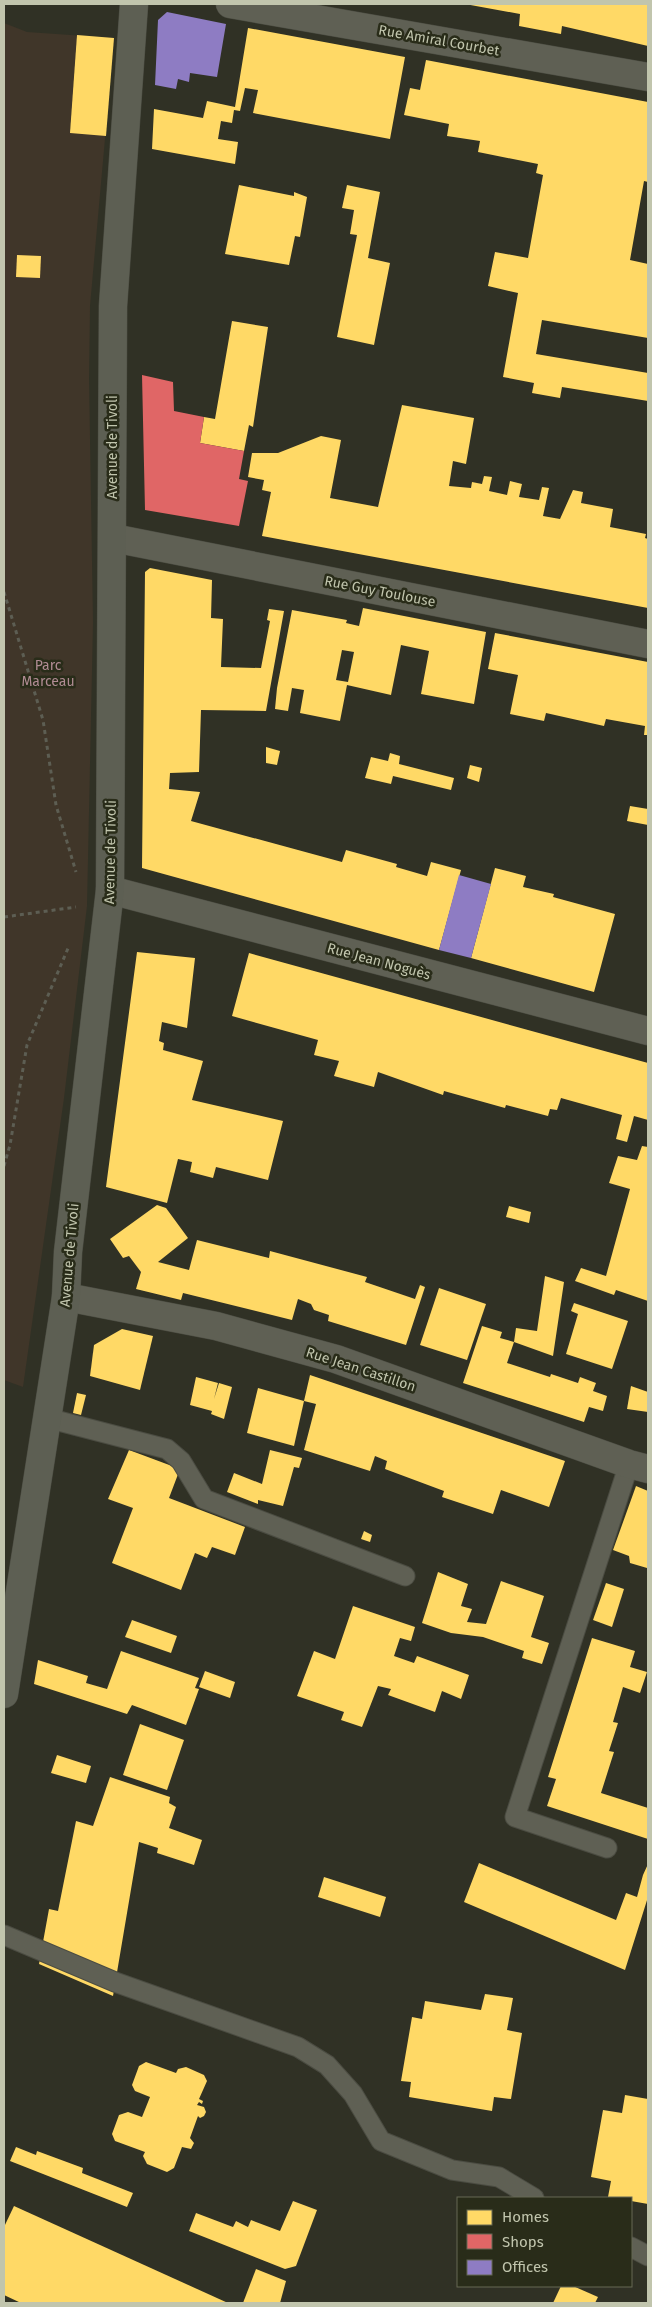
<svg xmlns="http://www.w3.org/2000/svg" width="652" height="2307" viewBox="0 0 652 2307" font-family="'Fira Sans',sans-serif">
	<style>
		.green { fill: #403629 }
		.homes { fill: #ffd966; fill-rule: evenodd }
		.shops { fill: #e06666 }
		.offices { fill: #8e7cc3 }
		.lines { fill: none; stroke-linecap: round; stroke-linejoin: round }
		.lane-casing { stroke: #4b4c42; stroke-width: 21 }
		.street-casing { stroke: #4b4c42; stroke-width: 29 }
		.secondary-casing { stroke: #4b4c42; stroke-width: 29 }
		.path { stroke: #5d5e53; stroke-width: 3; stroke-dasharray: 4 4; stroke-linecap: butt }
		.lane { stroke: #5f6054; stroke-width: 19 }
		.street { stroke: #5f6054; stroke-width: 28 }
		.secondary { stroke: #5d5f53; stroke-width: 28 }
		.labels { text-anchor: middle; stroke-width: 5; stroke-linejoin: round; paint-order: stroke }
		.street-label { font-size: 14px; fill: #c1c5ad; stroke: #292c19 }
		.park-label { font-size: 14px; fill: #b08b93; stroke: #292c19 }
	</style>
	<rect width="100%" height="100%" fill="#303125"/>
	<polygon class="green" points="4,23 27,32 114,38 90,306 89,378 93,622 87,906 64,1098 23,1387 4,1380"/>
	<g class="homes">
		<polygon points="465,4 648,4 648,46 562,26 561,34 519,26 520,14"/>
		<polygon points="248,28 405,57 390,139 253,113 258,90 245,88 240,111 234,110 232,123 221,121 218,139 238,142 235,164 152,149 154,109 203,118 207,101 235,107"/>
		<polygon points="77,35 114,38 106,136 70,133"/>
		<polygon points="426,60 648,102 648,182 644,181 630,260 648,264 648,338 542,320 536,354 648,373 648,401 562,387 560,398 532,393 534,383 503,377 518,293 488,286 495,252 528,258 543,175 536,173 538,164 478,152 480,141 447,136 449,124 404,115 410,88 420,90"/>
		<polygon points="239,185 294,196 294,192 307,197 300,237 295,236 289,265 225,254"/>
		<polygon points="347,185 380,192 368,258 390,263 374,345 337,337 357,235 350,234 354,210 342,208"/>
		<polygon points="17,255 41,256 40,278 16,277"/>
		<polygon points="232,321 268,327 253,427 249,425 244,451 200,443 204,417 215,419"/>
		<polygon points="402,405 474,418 466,464 453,461 449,486 471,488 472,482 482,484 484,476 492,477 489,491 507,495 510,481 522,484 519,497 539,500 542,487 549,488 543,516 560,519 573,490 583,492 581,503 613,509 610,527 646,534 645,538 648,539 648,608 262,536 271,492 262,490 264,480 248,477 252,453 278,453 321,436 341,440 330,498 378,507"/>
		<polygon points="150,568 212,580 211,618 223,619 221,667 261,668 270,621 267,620 269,609 284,611 266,711 201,710 199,772 170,773 169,789 200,792 191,821 342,862 346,850 397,864 396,867 427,876 431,862 461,870 439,950 142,868 145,572"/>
		<path d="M363 608 486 632 474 704 421 694 429 651 401 645 391 695 347 685 340 721 300 713 304 690 292 688 288 711 275 709 277 688 292 610 347 620 346 623 359 626ZM342 650 354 652 348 682 336 680Z"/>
		<polygon points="495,633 648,662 648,735 644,735 645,726 606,719 604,726 546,713 544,721 510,714 518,675 488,669"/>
		<polygon points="266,747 280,751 277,765 266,763"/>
		<polygon points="390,753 400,756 399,764 454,778 451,790 393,776 391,784 365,778 371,757 388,761"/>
		<polygon points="470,765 482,768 479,782 467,778"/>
		<polygon points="630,806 648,809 648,825 627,821"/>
		<polygon points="495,868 526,876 523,887 554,894 553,897 615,914 594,992 471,958"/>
		<polygon points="137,952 195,958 187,1028 162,1022 159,1041 164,1043 163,1050 203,1061 192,1100 283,1121 268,1180 216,1167 213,1178 190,1172 192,1162 178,1159 167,1203 106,1187"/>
		<polygon points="249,953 648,1063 648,1120 634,1116 627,1142 616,1139 622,1115 561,1098 557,1110 550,1109 548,1116 506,1105 505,1108 444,1091 443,1095 378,1072 374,1087 334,1076 339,1061 314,1055 318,1040 232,1016"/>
		<polygon points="642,1146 648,1147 648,1301 616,1290 614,1295 575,1281 581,1268 606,1276 630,1189 609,1183 618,1156 637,1160"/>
		<polygon points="157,1205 166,1208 188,1238 158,1262 189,1270 197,1240 269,1258 270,1251 367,1277 365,1282 415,1299 420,1285 425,1287 406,1345 328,1321 329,1315 314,1310 311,1304 298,1299 292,1320 183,1293 181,1300 136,1289 141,1272 129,1256 123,1258 110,1239"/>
		<polygon points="509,1206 531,1212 529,1223 506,1217"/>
		<polygon points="545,1276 564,1282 553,1356 514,1342 516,1328 537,1331"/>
		<polygon points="439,1288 486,1304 467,1360 420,1345"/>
		<polygon points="574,1303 628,1321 612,1369 566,1354 578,1314 571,1311"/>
		<polygon points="482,1326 502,1332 500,1338 514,1342 507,1363 550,1377 551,1374 578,1383 580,1377 596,1383 593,1391 607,1396 603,1411 589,1407 584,1422 463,1383"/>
		<polygon points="122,1329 153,1336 140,1390 90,1376 94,1345"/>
		<polygon points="310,1375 565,1461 549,1507 501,1490 493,1514 442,1497 444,1491 385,1469 387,1461 375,1456 370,1471 304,1450 316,1404 304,1401"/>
		<polygon points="196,1377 218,1383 214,1399 219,1383 232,1387 224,1419 211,1414 212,1411 190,1405"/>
		<polygon points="631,1386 648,1392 648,1412 627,1409"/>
		<polygon points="258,1388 304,1401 294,1446 247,1433"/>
		<polygon points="77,1393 86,1395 81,1415 73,1413"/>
		<polygon points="129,1450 180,1469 169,1498 245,1527 235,1555 212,1547 207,1558 195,1553 181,1590 112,1563 133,1508 108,1499"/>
		<polygon points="270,1450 302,1458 299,1468 294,1467 283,1506 258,1500 258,1504 227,1492 234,1473 262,1484"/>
		<polygon points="636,1486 648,1491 647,1568 630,1563 629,1556 613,1550"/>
		<polygon points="364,1531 372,1535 370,1542 361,1539"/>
		<polygon points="438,1572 468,1584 461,1606 472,1609 467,1622 486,1624 501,1581 544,1596 531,1637 549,1643 542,1664 522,1658 524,1651 483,1637 451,1633 422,1623"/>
		<polygon points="606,1583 624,1589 612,1627 593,1620"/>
		<polygon points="353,1606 415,1627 411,1641 400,1638 394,1656 414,1663 417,1656 469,1675 461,1699 442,1691 435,1712 388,1695 391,1689 378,1686 362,1727 341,1720 344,1712 297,1696 314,1651 335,1659"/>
		<polygon points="132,1620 177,1636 171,1653 125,1637"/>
		<polygon points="592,1638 635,1651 630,1667 647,1672 640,1693 623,1687 613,1722 618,1723 609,1751 614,1752 601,1793 648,1808 648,1839 547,1806 556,1779 548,1777"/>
		<polygon points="121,1651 199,1678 195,1688 199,1689 186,1725 132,1705 127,1714 34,1684 38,1660 88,1676 86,1683 107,1689"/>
		<polygon points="205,1671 235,1682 230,1698 199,1687"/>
		<polygon points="140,1724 184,1740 167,1790 123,1775"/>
		<polygon points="57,1755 91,1766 86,1783 51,1773"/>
		<polygon points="110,1777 170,1797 169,1803 176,1807 169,1828 202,1840 194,1865 157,1853 158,1848 139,1842 113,1996 39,1964 49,1909 58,1911 76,1821 93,1826"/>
		<polygon points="479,1863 616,1920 626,1893 637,1897 643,1875 648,1864 648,1897 625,1970 464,1902"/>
		<polygon points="324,1877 386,1897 380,1917 318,1897"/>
		<polygon points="485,1994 513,1998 507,2030 522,2033 511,2099 494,2097 492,2111 409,2097 411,2082 401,2081 412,2017 422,2019 425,2001 481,2010"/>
		<polygon points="146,2062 176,2073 178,2069 186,2067 204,2075 207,2081 199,2099 203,2101 202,2104 199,2102 197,2105 204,2107 206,2112 204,2116 200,2118 198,2116 190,2138 194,2143 191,2149 182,2147 174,2168 167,2172 147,2164 143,2156 145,2152 115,2141 112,2134 119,2115 128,2112 142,2117 150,2097 135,2091 132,2085 139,2066"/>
		<polygon points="625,2095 648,2099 648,2204 631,2201 631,2198 608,2197 611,2181 591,2177 603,2110 622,2113"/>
		<polygon points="16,2147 36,2155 37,2151 83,2168 82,2173 133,2193 127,2207 10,2161"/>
		<polygon points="293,2201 317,2210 296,2266 285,2269 189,2231 196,2213 233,2227 236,2221 248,2227 251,2220 280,2231"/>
		<polygon points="14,2206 228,2303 21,2303 4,2295 4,2227"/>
		<polygon points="256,2269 286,2281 280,2303 243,2303"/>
		<polygon points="561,2286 573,2286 598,2297 595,2303 553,2303"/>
	</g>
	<polygon class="shops" points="142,375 173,382 174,411 204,417 200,443 244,451 239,479 248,481 239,526 145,510"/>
	<g class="offices">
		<polygon points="167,12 226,24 217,77 190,73 189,82 178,79 176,89 155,85 158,20"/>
		<polygon points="459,875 491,884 471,958 439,950"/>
	</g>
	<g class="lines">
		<g class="lane-casing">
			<g id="lane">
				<polyline points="47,1418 167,1449 181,1461 204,1499 405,1576"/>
				<polyline points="607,1848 515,1817 629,1464"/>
				<polyline points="4,1935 115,1982 298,2047 327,2065 353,2094 381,2141 452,2170 499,2177 534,2198"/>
				<polyline points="631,2247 648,2256"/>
			</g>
		</g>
		<g class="street-casing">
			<g id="street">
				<polyline points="230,4 648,77"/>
				<polyline points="113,538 648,644"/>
				<polyline points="110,890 648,1031"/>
				<polyline points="66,1297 216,1326 336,1359 629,1464 648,1469"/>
			</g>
		</g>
		<g class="secondary-casing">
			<polyline id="secondary" points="4,1694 66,1297 68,1252 110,890 113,306 134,4"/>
		</g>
		<g class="path">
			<polyline points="4,592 43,720 56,805 76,872"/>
			<polyline points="4,917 76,907"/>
			<polyline points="4,1166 10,1145 27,1045 69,946"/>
		</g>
		<use href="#lane" class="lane"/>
		<use href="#street" class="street"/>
		<use href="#secondary" class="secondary"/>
	</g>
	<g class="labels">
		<g class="street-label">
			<text transform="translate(439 40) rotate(10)" y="5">Rue Amiral Courbet</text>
			<text transform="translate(112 447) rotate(-90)" y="5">Avenue de Tivoli</text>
			<text transform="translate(380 591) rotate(11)" y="5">Rue Guy Toulouse</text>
			<text transform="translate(110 852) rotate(-89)" y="5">Avenue de Tivoli</text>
			<text transform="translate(379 961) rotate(15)" y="5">Rue Jean Noguès</text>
			<text transform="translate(69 1255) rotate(-85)" y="5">Avenue de Tivoli</text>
			<text transform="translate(361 1369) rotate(18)" y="5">Rue Jean Castillon</text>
		</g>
		<g class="park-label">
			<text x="48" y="670">Parc<tspan x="48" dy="16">Marceau</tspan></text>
		</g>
	</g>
	<rect width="652" height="2307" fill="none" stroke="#c1c5ad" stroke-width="10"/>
	<rect x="457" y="2197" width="175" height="90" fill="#292c19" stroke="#666954"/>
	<rect x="467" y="2210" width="25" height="15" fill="#ffd966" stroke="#666954"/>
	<text x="502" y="2222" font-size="15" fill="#c1c5ad">Homes</text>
	<rect x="467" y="2234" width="25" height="15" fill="#e06666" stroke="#666954"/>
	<text x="502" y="2247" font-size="15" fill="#c1c5ad">Shops</text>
	<rect x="467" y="2260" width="25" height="15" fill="#8e7cc3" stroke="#666954"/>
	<text x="502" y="2272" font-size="15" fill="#c1c5ad">Offices</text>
</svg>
